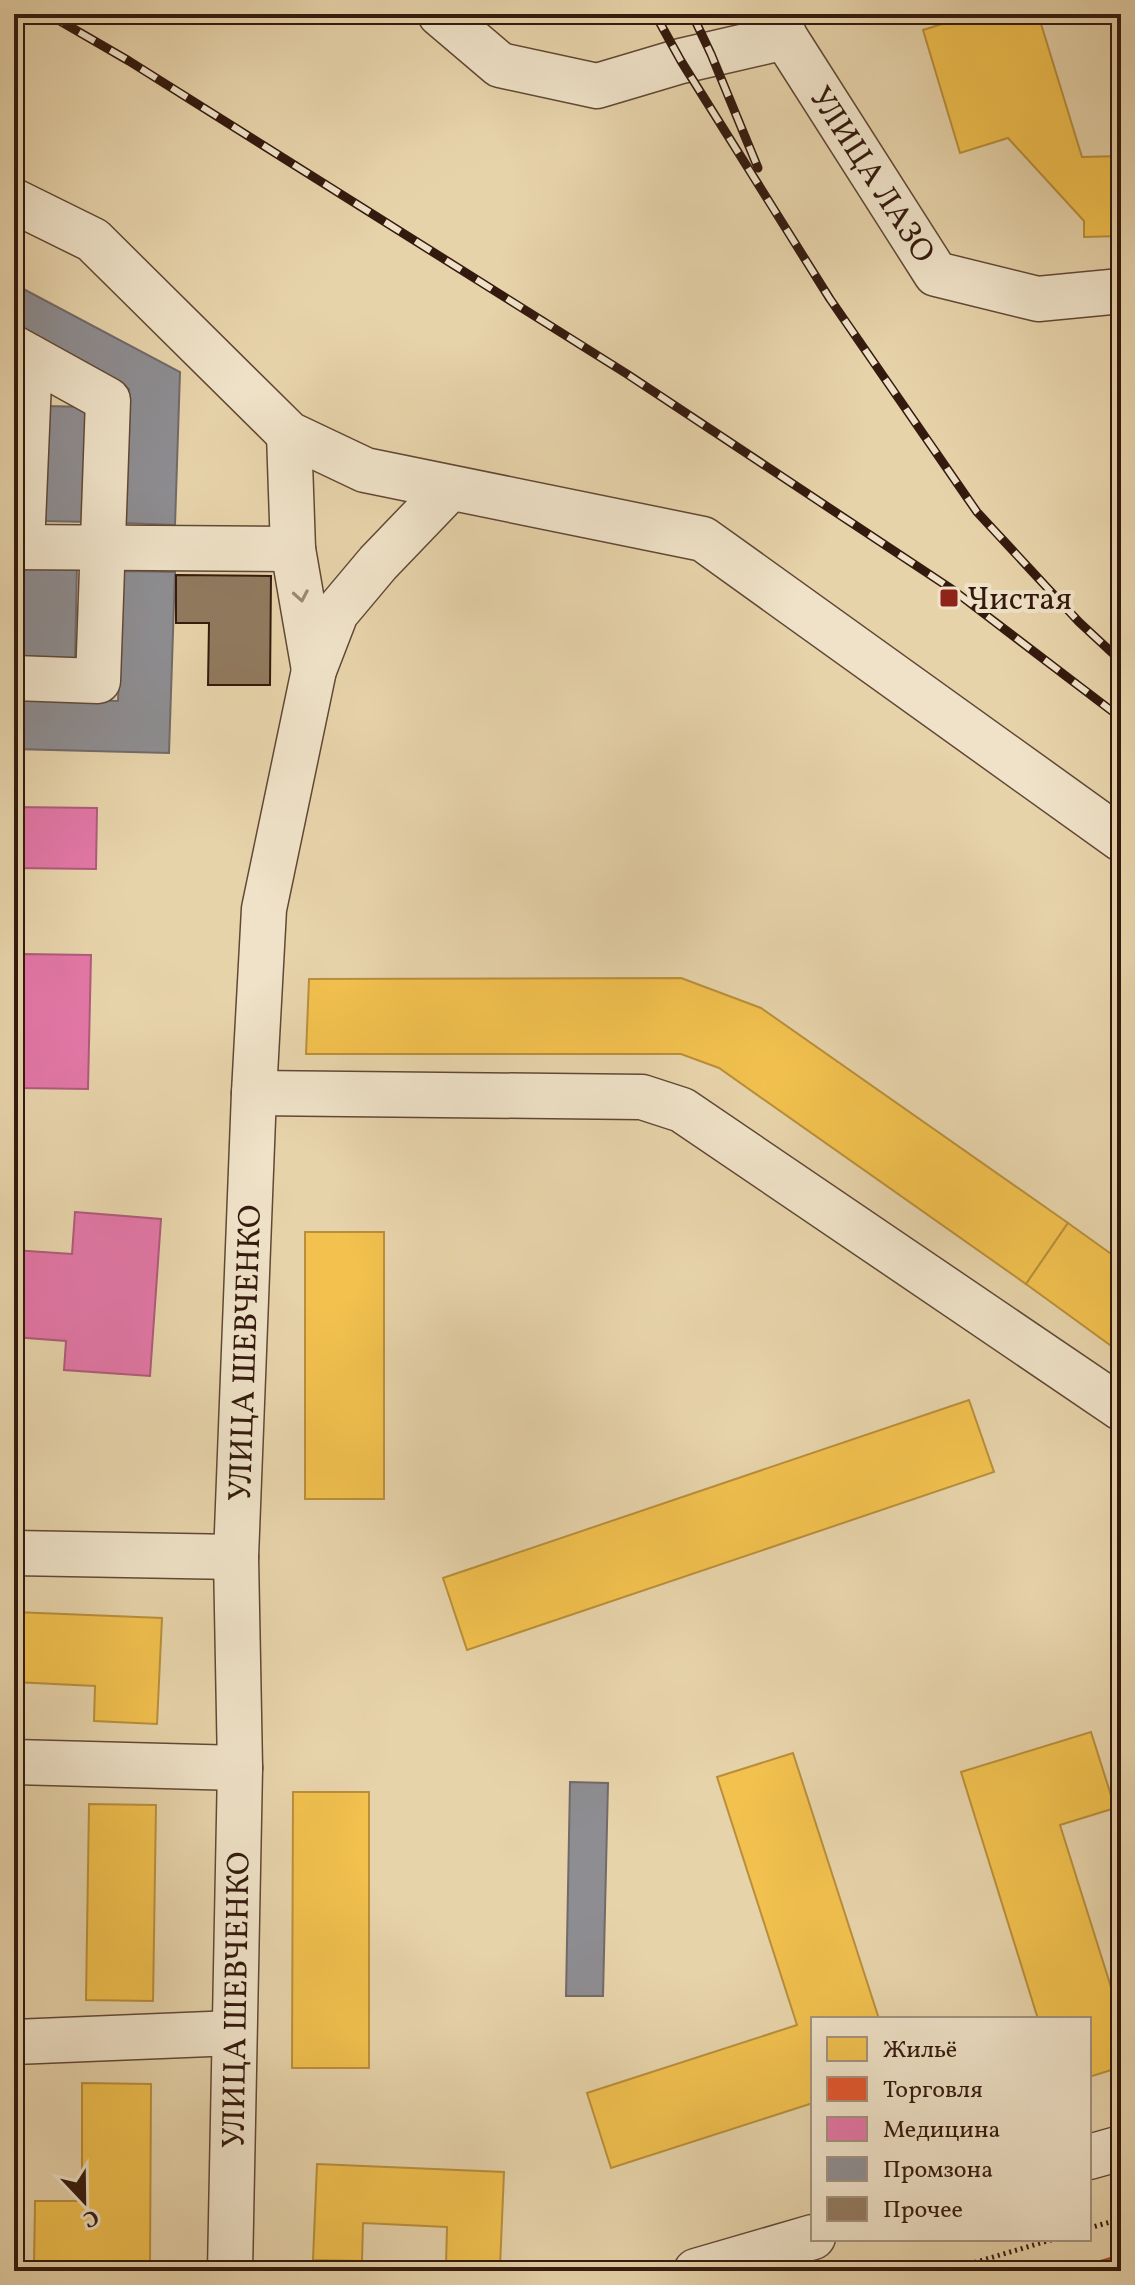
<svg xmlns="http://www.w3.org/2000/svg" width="1135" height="2285" viewBox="0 0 1135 2285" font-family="Vollkorn,serif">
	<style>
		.homes { fill: #f2c14e; stroke: #b98f3b; stroke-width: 2 }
		.shops { fill: #e4572e; stroke: #af4524; stroke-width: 2 }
		.health { fill: #e377a8; stroke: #ae5b7a; stroke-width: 2 }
		.industry { fill: #8d8d92; stroke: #726a6a; stroke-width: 2 }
		.building { fill: #917a5f; stroke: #341a0e; stroke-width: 2 }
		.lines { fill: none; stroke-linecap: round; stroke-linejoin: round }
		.minor-casing { stroke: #614835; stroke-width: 47 }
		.path { stroke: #341a0e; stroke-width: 5; stroke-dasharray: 2 4; stroke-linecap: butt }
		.minor { stroke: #efe2c8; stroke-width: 44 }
		.rail-casing { stroke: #341a0e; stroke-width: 9 }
		.rail { stroke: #efe2c8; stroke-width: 6; stroke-dasharray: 18; stroke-linecap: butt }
		.oneway { stroke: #9b8874 }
		.poi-dot { fill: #8f2418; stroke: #efe2c8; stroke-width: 3 }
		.labels { text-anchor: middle; stroke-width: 8; stroke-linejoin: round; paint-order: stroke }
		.street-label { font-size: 32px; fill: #341a0e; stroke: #efe2c8 }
		.poi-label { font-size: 32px; fill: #341a0e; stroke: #efe2c8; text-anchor: start }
	</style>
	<rect width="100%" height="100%" fill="#e7d3aa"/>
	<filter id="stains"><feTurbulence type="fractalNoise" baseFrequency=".0025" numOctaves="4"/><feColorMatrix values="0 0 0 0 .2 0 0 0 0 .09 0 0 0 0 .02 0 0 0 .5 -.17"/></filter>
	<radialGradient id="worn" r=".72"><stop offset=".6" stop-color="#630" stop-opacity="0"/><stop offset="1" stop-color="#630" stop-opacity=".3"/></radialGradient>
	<g class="homes">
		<polygon points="974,14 1038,14 1082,157 1121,156 1121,236 1084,237 1084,221 1008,138 960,153 923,30"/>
		<polygon points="681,978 761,1008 1068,1223 1026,1284 719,1068 681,1054 306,1054 309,979"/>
		<polygon points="1068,1223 1121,1261 1121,1353 1026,1284"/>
		<rect x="305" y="1232" width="79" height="267"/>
		<polygon points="969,1400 994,1472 467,1650 443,1578"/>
		<polygon points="14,1612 162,1618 157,1724 94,1721 95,1686 14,1682"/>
		<polygon points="1091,1732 1115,1808 1060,1825 1111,1987 1121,1984 1121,2067 1089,2077 1089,2019 1038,2019 961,1772"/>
		<polygon points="793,1753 879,2019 813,2019 813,2103 611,2168 587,2093 797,2025 717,1777"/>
		<polygon points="293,1792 369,1792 369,2068 292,2068"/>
		<polygon points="89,1804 156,1805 153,2001 86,2000"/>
		<polygon points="82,2083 151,2084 150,2266 34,2265 35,2201 82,2201"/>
		<polygon points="317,2164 504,2172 500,2267 446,2265 447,2227 363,2223 362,2261 313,2260"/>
	</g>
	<polygon class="shops" points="1121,2255 1121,2271 1080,2271 1079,2267"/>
	<g class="health">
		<polygon points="14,807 97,808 96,869 14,868"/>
		<polygon points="23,954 91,955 88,1089 20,1088"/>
		<polygon points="75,1212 161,1219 150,1376 64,1370 66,1341 14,1337 14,1250 72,1254"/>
	</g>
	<g class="industry">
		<polygon points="14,284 180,372 175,525 124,523 129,389 14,329"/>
		<polygon points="43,406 93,407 90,522 40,521"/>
		<polygon points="14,563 77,564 75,660 14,659"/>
		<polygon points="123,571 175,572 169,753 14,749 14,698 118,701"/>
		<polygon points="570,1782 608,1783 603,1996 566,1996"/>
	</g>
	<polygon class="building" points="176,575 271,576 270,685 208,685 209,623 176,623"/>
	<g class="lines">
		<g class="minor-casing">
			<g id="minor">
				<polyline points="440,14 500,65 597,86 681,61 785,37"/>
				<polyline points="776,14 785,37 936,274 1038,299 1121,291"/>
				<polyline points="14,201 93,240 289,434 365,470 703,539 1121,839"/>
				<polyline points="14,348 108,400 98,681 14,678"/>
				<polyline points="289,434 293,549 314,670"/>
				<polyline points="14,547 293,549"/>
				<polyline points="22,547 30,357"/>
				<polyline points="254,1093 642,1097 682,1110 1121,1408"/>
				<polyline points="14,1553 236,1557"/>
				<polyline points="14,1762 240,1768"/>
				<polyline points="14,2042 234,2033"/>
				<polyline points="1089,2157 1121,2148"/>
				<polyline points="230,2271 240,1768 236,1557 254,1093 264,909 314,670 336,613 378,563 450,488"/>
				<polyline points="696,2271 813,2237"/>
			</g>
		</g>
		<g class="path">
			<polyline points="1089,2228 1121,2219"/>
			<polyline points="946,2271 1054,2239"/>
		</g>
		<use href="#minor" class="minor"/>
		<g class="rail-casing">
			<g id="rail">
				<polyline points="48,14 129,61 627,374 953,590 1121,718"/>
				<polyline points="655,14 681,61 830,299 977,512 1079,622 1121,661"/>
				<polyline points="692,14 711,54 758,168"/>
			</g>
		</g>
		<use href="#rail" class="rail"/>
	</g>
	<defs><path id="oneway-chevron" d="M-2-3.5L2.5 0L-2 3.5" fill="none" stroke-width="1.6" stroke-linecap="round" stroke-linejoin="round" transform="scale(2)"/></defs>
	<use class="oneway" href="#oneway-chevron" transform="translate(301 596) rotate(80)"/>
	<rect class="poi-dot" x="939" y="588" width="20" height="20" rx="4"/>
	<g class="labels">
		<g class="street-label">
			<text transform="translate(873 174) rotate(57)" y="11">УЛИЦА ЛАЗО</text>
			<text transform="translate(244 1353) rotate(-88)" y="11">УЛИЦА ШЕВЧЕНКО</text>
			<text transform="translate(235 2000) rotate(-89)" y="11">УЛИЦА ШЕВЧЕНКО</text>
		</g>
		<g class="poi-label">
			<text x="967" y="609">Чистая</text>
		</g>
	</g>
	<rect width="1135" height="2285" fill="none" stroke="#e7d3aa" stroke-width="48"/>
	<rect x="16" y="16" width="1103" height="2253" fill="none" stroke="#341a0e" stroke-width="4"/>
	<rect x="24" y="24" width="1087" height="2237" fill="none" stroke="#341a0e" stroke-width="2"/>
	<rect x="811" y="2017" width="280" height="224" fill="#efe2c8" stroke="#a4927e" stroke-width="2"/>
	<rect x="827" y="2037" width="40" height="24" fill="#f2c14e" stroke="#a4927e" stroke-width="2"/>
	<text x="883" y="2057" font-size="24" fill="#341a0e">Жильё</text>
	<rect x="827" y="2077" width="40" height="24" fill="#e4572e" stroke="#a4927e" stroke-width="2"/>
	<text x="883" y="2097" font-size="24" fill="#341a0e">Торговля</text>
	<rect x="827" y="2117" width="40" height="24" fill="#e377a8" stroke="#a4927e" stroke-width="2"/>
	<text x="883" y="2137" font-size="24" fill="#341a0e">Медицина</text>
	<rect x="827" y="2157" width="40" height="24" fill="#8d8d92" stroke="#a4927e" stroke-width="2"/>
	<text x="883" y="2177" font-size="24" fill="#341a0e">Промзона</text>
	<rect x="827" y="2197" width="40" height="24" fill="#917a5f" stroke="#a4927e" stroke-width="2"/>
	<text x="883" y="2217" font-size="24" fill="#341a0e">Прочее</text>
	<g transform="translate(84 2201) rotate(158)" stroke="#efe2c8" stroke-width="6" paint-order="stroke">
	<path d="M0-6L14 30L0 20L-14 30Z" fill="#341a0e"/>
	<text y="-12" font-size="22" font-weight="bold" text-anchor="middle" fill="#341a0e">С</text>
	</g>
	<rect width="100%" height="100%" filter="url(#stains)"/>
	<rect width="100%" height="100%" fill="url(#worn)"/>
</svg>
